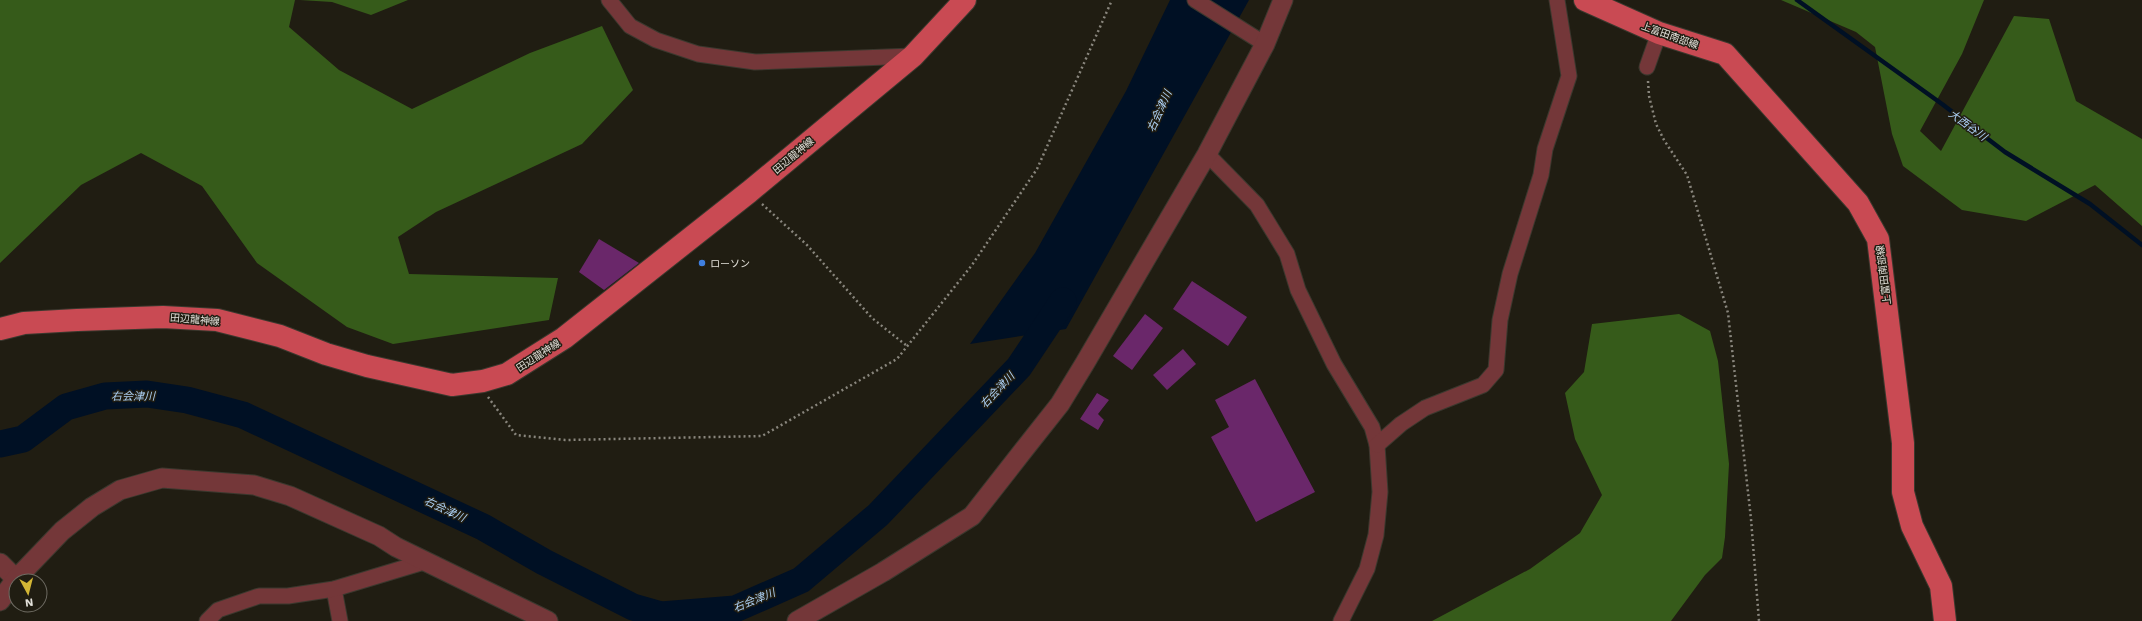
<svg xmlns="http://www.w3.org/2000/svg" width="2142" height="621" viewBox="0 0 2142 621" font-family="'Work Sans','Noto Sans JP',sans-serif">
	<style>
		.forest { fill: #365b1a }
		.water { fill: #001024 }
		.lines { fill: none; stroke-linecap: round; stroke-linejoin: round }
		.stream { stroke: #001024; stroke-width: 4.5 }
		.river { stroke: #001024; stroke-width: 27 }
		.building { fill: #6a276a }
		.minor-casing { stroke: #3b382e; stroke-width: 17 }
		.tertiary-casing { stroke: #3b382e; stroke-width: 21 }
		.primary-casing { stroke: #3b382e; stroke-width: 24 }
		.path { stroke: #89867d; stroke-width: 2.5; stroke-dasharray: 2 3; stroke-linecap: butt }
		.minor { stroke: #743739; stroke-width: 15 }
		.tertiary { stroke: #743739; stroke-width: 19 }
		.primary { stroke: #c94a53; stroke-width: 22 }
		.shop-dot { fill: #3f7fe0; stroke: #201d12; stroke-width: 1.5 }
		.labels { text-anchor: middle; stroke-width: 3; stroke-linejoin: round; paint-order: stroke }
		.street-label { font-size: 10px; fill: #e3e1da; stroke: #201d12 }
		.poi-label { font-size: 10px; fill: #e3e1da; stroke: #201d12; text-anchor: start }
		.water-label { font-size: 11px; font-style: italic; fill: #abcff3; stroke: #201d12 }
	</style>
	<rect width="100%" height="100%" fill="#201d12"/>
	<g class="forest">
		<polygon points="0,0 295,0 289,27 339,70 412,109 530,53 602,26 633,90 582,144 436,212 398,237 409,274 558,278 549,320 393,344 347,327 257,263 202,186 141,153 81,185 0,263"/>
		<polygon points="300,0 408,0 371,15 332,2"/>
		<polygon points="1781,0 1984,0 1962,54 1920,131 1941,151 2014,16 2049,19 2076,101 2142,139 2142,226 2095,185 2026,221 1962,210 1903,166 1892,134 1875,47 1856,32"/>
		<polygon points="1679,314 1710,331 1718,361 1729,464 1725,537 1722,558 1705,575 1671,621 1432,621 1530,569 1580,533 1602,495 1575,439 1565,393 1584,372 1592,324"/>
	</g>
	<polygon class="water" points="1170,0 1249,0 1066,329 970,344 1035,253 1126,91"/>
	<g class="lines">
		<polyline class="stream" points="1797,0 1942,104 2005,152 2090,204 2142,245"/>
		<polyline class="river" points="0,444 23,439 66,407 105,396 147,394 187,400 243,415 483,527 544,562 633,607 661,615 735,609 801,580 878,515 1019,367 1063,301"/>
	</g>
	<g class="building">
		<polygon points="599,239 639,263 604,290 579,272"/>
		<polygon points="1192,281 1247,317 1228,346 1173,309"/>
		<polygon points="1145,314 1163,328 1132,370 1113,356"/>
		<polygon points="1183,349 1196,364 1167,390 1153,375"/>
		<polygon points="1255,379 1315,492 1256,522 1211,437 1229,427 1215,400"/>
		<polygon points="1097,393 1109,400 1098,414 1104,420 1098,430 1080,419"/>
	</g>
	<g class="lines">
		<g class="minor-casing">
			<g id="minor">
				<polyline points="609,0 630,26 656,40 698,54 755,62 913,56"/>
				<polyline points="1195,0 1265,44"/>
				<polyline points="1647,67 1659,33"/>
				<polyline points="1207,154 1257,205 1287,254 1298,290 1334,364 1372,427 1377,445 1380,492 1376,535 1367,569 1341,621"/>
				<polyline points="1377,445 1401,424 1425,408 1483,385 1496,370 1500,320 1510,274 1541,175 1545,149 1569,76 1557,0"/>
				<polyline points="334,589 340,621"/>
				<polyline points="207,621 218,610 259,596 288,596 334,589 427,561"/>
			</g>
		</g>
		<g class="tertiary-casing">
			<g id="tertiary">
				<polyline points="0,563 16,579"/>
				<polyline points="0,601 16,579 62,531 92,507 120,490 162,478 254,485 290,496 379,536 396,547 548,621"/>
				<polyline points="797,621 883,572 972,516 1026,447 1060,404 1085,363 1207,154 1265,44 1283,0"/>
			</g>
		</g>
		<g class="primary-casing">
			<g id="primary">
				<polyline points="1585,0 1659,33 1725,54 1858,203 1878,239 1903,443 1903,492 1912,526 1941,586 1945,621"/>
				<polyline points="0,329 24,323 77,320 163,317 217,320 280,336 326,354 367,366 452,385 483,381 507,374 564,338 749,192 913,56 965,0"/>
			</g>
		</g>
		<g class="path">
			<polyline points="1648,81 1649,96 1656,124 1664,140 1687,175 1728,313 1751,519 1759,621"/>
			<polyline points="762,204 807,245 872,318 907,346"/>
			<polyline points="488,397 516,435 565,440 762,436 897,359 972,265 1037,169 1112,0"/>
		</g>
		<use href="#minor" class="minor"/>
		<use href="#tertiary" class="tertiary"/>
		<use href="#primary" class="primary"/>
	</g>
	<circle class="shop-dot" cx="702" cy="263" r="4"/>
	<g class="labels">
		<g class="street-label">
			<text transform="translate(1670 35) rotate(20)" y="4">上富田南部線</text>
			<text transform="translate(793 155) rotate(-40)" y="4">田辺龍神線</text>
			<text transform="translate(1883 275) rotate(-97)" y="4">上富田南部線</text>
			<text transform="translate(195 319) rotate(5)" y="4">田辺龍神線</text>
			<text transform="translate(538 355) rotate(-33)" y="4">田辺龍神線</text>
		</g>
		<g class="poi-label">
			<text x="710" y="267">ローソン</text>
		</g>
		<g class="water-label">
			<text transform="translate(1159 111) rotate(-66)" y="4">右会津川</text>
			<text transform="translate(1968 125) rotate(36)" y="4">大西谷川</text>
			<text transform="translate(997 390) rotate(-47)" y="4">右会津川</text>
			<text x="133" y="400">右会津川</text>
			<text transform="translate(445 509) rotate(25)" y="4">右会津川</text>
			<text transform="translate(754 600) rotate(-22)" y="4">右会津川</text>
		</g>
	</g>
	<g transform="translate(28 593) rotate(173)"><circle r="19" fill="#201d12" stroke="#6e6b62"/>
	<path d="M0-3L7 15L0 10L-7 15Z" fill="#d3b635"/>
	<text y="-6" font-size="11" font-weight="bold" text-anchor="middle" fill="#e3e1da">N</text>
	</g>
</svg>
